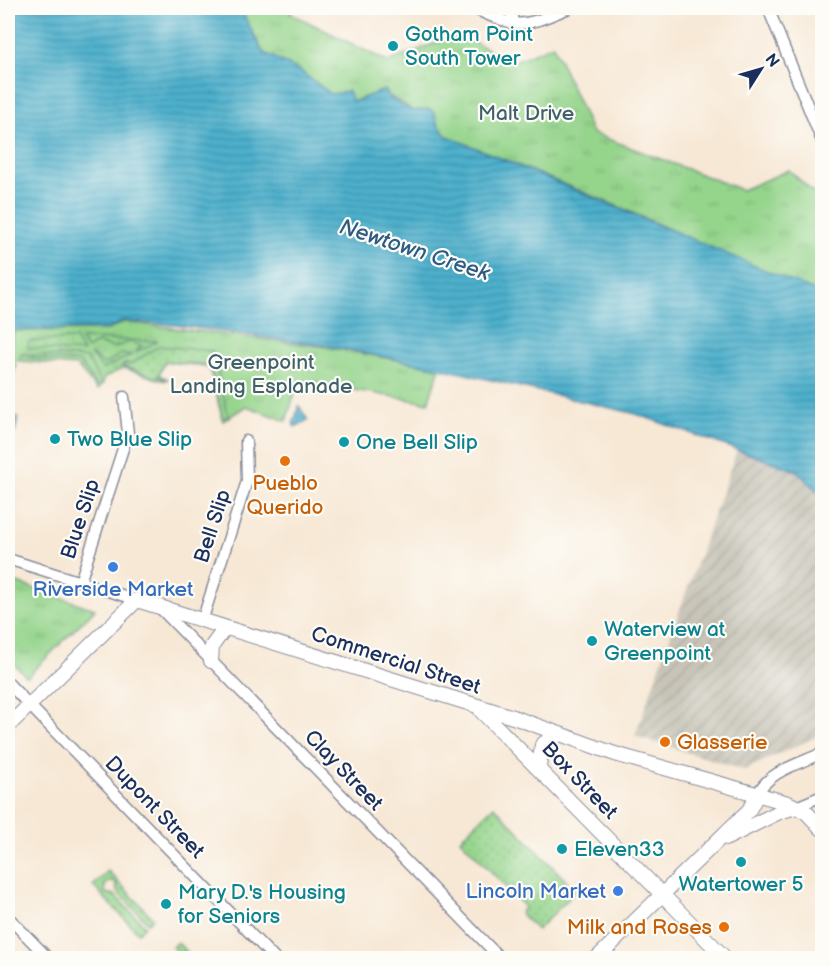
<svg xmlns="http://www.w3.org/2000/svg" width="830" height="966" viewBox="0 0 830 966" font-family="'Balsamiq Sans',sans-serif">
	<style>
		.industrial { fill: url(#industrial-furrows) }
		.park { fill: url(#park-tufts); stroke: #588274; stroke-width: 1.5 }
		.garden { fill: url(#garden-dots); stroke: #588274; stroke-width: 1.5 }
		.water { fill: url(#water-rules); stroke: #347095; stroke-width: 1.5 }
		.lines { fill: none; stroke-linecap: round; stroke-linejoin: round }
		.minor-casing { stroke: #898c9a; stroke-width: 13 }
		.tertiary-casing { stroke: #898c9a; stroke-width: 16 }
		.minor { stroke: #fff; stroke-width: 10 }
		.tertiary { stroke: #fff; stroke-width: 14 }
		.culture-dot { fill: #0f9aa8; stroke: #fdfcf7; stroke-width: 2 }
		.food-dot { fill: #e8710a; stroke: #fdfcf7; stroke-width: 2 }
		.shop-dot { fill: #3f7fe0; stroke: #fdfcf7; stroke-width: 2 }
		.labels { text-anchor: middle; stroke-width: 4.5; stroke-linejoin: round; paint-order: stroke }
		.culture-label { font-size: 21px; fill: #0d838f; stroke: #fdfcf7; text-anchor: start }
		.park-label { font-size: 21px; fill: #3f616c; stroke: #fdfcf7 }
		.food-label { font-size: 21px; fill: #c56008; stroke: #fdfcf7 }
		.street-label { font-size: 21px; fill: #1b2f5e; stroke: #fdfcf7 }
		.shop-label { font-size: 21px; fill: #366cbe; stroke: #fdfcf7 }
		.water-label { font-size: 22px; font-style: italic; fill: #2c5c84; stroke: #fdfcf7 }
	</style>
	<defs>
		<pattern id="industrial-furrows" width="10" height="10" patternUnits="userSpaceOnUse" patternTransform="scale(1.5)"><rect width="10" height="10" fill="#c8c4b8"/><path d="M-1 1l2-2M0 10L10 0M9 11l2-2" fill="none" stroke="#aba9a1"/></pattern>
		<pattern id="park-tufts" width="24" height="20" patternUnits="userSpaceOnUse" patternTransform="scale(1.5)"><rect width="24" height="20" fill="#94d48b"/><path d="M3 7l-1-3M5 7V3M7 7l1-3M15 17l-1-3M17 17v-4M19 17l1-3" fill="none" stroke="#7fb67a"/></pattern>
		<pattern id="garden-dots" width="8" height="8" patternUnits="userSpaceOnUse" patternTransform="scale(1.5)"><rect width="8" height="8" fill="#94d48b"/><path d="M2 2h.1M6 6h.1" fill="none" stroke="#7fb67a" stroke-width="1.8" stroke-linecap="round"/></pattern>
		<pattern id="water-rules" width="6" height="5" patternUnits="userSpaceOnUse" patternTransform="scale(1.5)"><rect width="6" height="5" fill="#4db0cc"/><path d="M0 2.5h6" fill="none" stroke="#3f90a9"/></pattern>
	</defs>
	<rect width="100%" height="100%" fill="#fdfcf7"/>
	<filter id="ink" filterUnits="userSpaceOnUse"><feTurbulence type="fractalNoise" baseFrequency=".0167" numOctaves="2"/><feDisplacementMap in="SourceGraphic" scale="12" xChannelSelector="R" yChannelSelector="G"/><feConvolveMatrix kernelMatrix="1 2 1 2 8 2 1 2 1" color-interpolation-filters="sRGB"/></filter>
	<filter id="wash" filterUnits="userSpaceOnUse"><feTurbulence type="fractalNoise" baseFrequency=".008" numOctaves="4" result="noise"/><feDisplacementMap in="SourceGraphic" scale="24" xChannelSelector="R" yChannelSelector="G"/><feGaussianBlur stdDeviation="1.35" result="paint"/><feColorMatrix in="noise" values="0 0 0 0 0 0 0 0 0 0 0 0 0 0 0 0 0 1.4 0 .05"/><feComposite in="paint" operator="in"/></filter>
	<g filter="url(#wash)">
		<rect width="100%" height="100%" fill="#f7e8d5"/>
		<polygon class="industrial" points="737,450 797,471 822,496 822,734 744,770 635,736"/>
		<g class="park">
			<path d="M240 8H293L290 13 388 62 458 34 513 62 553 45 592 133 742 190 789 170 822 201V287L813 292 617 206 445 135 437 123 435 113 429 109 412 111C405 101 391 101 384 90L352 102 342 93 331 94 300 71 263 52Z"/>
			<polygon points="124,322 326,347 440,368 428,403 303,381 298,384 286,421 246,406 223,421 210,370 206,366 165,362 159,375 168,379 164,381 123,368 104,378 103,384 97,390 77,366 10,360 14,331 108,330"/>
			<polygon points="8,361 16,365 8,394"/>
			<polygon points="8,580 95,609 27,677 8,658"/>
		</g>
		<g class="garden">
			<polygon points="75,339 83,352 28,348 29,341"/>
			<polygon points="83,339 158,341 136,352 141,345 129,342 114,348 97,343 87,349 81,340"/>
			<polygon points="159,346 213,351 228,417 223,420 211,370 206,365 165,361 158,376 166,379 163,380 122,366 127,363 129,365"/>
			<polygon points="21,354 87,358 101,384 97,387 80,362 20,357"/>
			<polygon points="90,354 105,364 121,354 131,355 103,369"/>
			<polygon points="494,806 576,891 537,930 520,913 525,907 460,839"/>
			<polygon points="108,871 153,918 148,923 117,892 116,883 112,881 105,884 105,893 114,895 145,926 138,933 93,886"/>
			<polygon points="177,942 193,958 183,958 172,947"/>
		</g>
		<g class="water">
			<polygon points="8,8 240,8 263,52 300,71 331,94 348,91 353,102 384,90 388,97 412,111 429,109 435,113 437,123 445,135 822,294 822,496 797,471 636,414 440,368 329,346 175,325 123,321 109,329 14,330 8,346"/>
			<polygon points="299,406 308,420 295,427 293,424"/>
			<polygon points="10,411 18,418 15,433 8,437 8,415"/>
		</g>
	</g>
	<g filter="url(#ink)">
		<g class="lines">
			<g class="minor-casing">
				<g id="minor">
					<path d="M473 8C520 30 523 27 569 8"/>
					<polyline points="512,8 512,24"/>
					<polyline points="768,8 822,141"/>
					<polyline points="8,559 137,600"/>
					<polyline points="80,582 128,433 124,397"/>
					<polyline points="160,608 500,958"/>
					<polyline points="202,621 247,481 246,441"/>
					<polyline points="8,683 274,958"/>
					<path d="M757 795C768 771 799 764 822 753"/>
					<polyline points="796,807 822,796"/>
					<polyline points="8,917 48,958"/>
				</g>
			</g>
			<g class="tertiary-casing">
				<g id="tertiary">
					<polyline points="211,661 212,646 225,628"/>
					<polyline points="481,711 725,958"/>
					<polyline points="8,726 137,600 513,717 615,754 788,803 806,812 822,829"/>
					<polyline points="539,767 542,745 552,737 559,735"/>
					<polyline points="727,838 779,812 796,807"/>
					<polyline points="597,958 749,810 757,795"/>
				</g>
			</g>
			<use href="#minor" class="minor"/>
			<use href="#tertiary" class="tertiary"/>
		</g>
	</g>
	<g class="culture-dot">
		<circle cx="393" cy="46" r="6"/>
		<circle cx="55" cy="439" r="6"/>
		<circle cx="344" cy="442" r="6"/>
		<circle cx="592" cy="641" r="6"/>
		<circle cx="562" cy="849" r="6"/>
		<circle cx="741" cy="862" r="6"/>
		<circle cx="166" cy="904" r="6"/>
	</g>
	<g class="food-dot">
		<circle cx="285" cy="461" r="6"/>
		<circle cx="665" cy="742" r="6"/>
		<circle cx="724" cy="927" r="6"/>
	</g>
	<g class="shop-dot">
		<circle cx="113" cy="567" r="6"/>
		<circle cx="618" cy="891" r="6"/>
	</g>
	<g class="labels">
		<g class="culture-label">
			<text x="405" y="41">Gotham Point<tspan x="405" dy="24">South Tower</tspan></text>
			<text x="67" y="446">Two Blue Slip</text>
			<text x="356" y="449">One Bell Slip</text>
			<text x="604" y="636">Waterview at<tspan x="604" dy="24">Greenpoint</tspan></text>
			<text x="574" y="856">Eleven33</text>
			<text x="741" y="891" text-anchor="middle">Watertower 5</text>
			<text x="178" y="899">Mary D.'s Housing<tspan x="178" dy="24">for Seniors</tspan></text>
		</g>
		<g class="park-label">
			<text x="526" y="120">Malt Drive</text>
			<text x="261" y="369">Greenpoint<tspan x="261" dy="24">Landing Esplanade</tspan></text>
		</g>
		<g class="food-label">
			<text x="285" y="490">Pueblo<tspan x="285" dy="24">Querido</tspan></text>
			<text x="677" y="749" text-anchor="start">Glasserie</text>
			<text x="712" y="934" text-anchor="end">Milk and Roses</text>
		</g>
		<g class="street-label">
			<text transform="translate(80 519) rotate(-72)" y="7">Blue Slip</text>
			<text transform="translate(212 526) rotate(-72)" y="7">Bell Slip</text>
			<text transform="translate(396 660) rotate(18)" y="7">Commercial Street</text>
			<text transform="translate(344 770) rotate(46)" y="7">Clay Street</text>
			<text transform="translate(580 780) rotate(46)" y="7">Box Street</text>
			<text transform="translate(155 807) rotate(46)" y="7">Dupont Street</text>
		</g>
		<g class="shop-label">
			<text x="113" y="596">Riverside Market</text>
			<text x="606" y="898" text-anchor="end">Lincoln Market</text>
		</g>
		<g class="water-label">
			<text transform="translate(415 249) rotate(18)" y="8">Newtown Creek</text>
		</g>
	</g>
	<rect width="830" height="966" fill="none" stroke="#fdfcf7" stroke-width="30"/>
	<g transform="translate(761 69) rotate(53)" stroke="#fdfcf7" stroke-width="4.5" paint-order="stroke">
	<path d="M0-4.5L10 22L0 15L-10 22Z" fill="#1b2f5e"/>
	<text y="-9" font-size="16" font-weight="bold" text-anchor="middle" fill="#1b2f5e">N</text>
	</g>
</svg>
